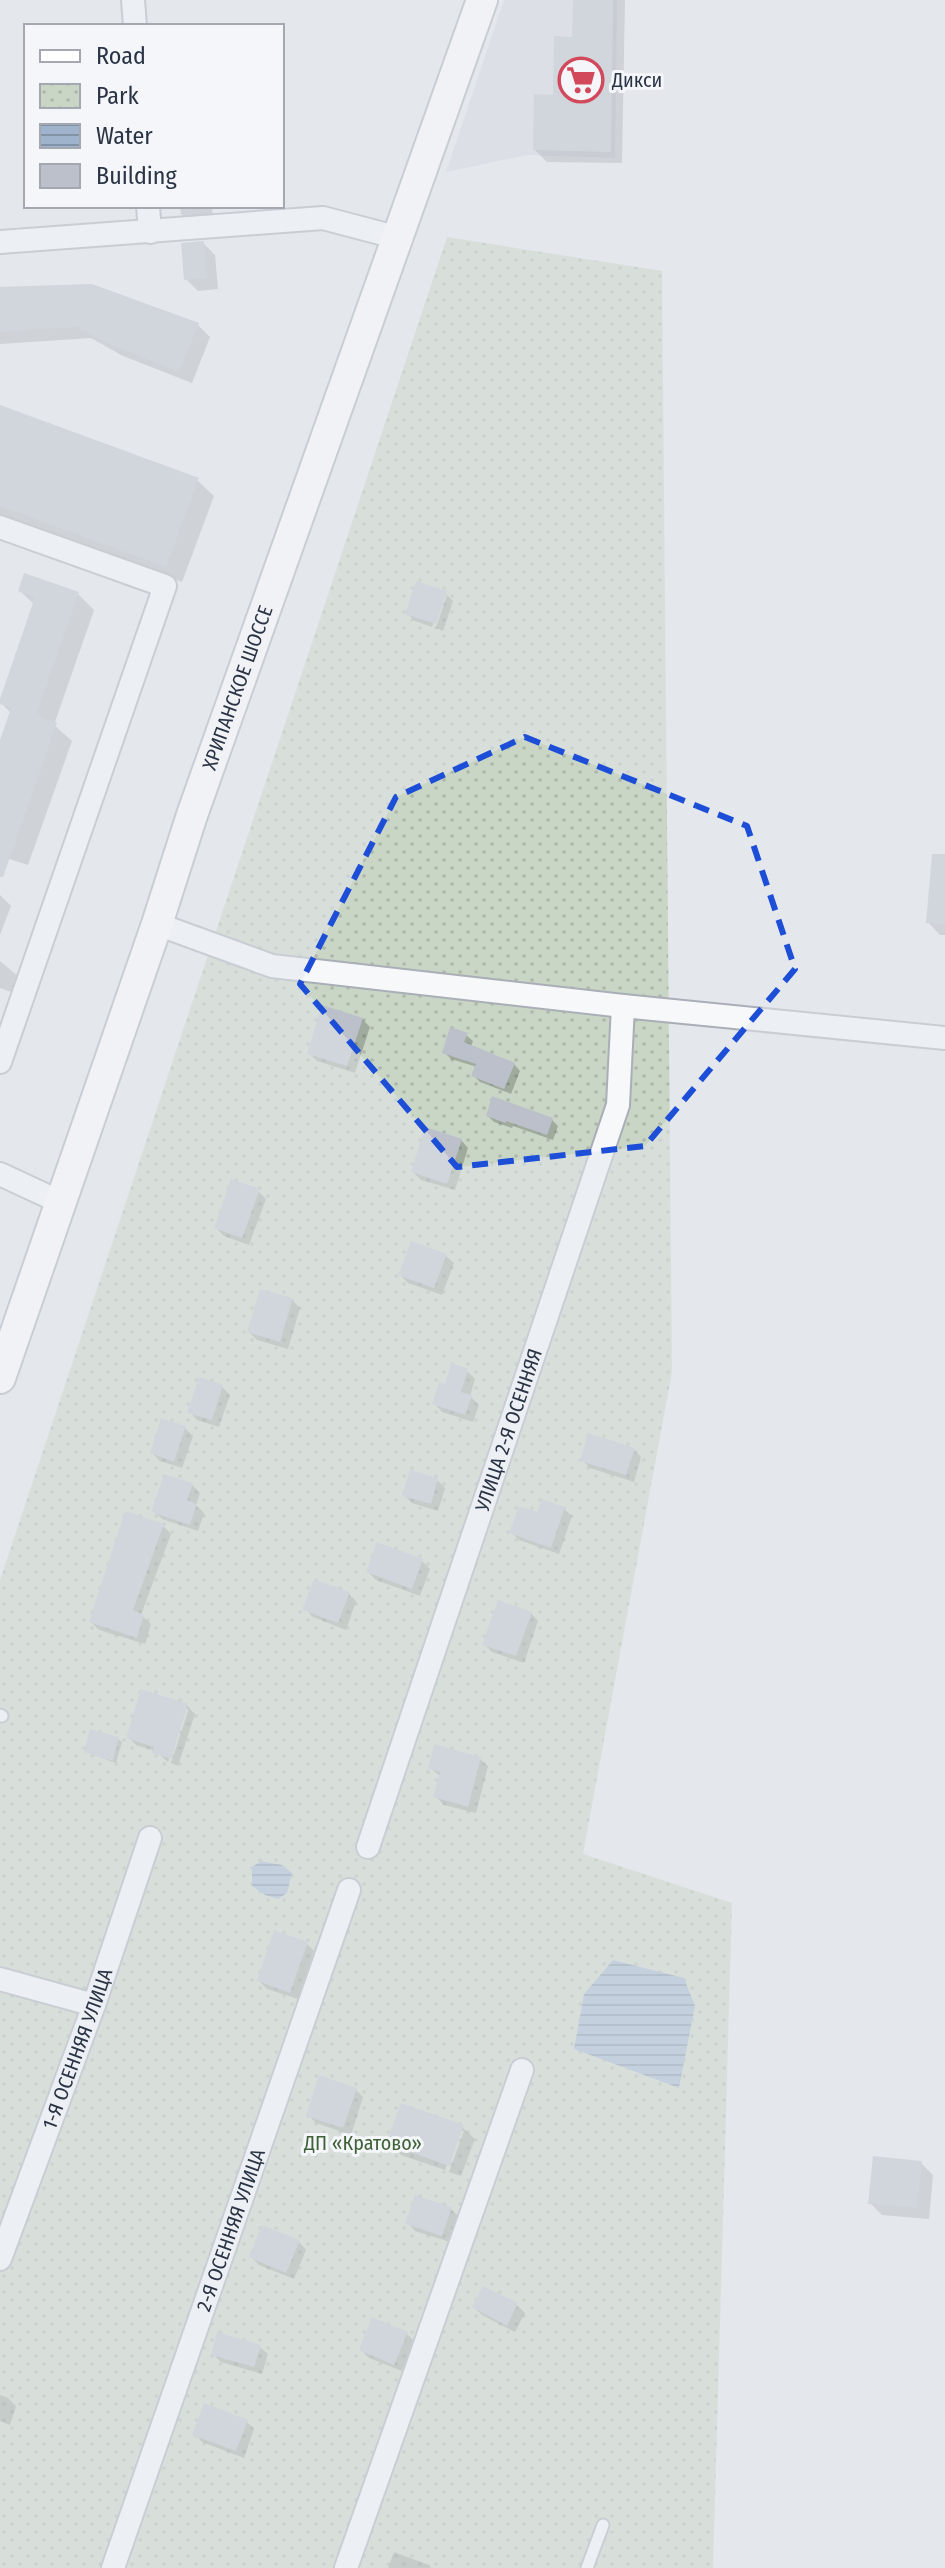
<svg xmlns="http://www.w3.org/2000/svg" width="945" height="2568" viewBox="0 0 945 2568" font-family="'Fira Sans Condensed',sans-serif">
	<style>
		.built { fill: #d2d6de }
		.park { fill: url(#park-dots) }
		.water { fill: url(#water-rules) }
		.shadow { fill: #0003 }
		.building { fill: #bbc0ca }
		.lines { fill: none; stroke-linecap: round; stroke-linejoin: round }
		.service-casing { stroke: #a9aeb7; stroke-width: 15 }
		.minor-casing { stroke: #a9aeb7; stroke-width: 26 }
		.secondary-casing { stroke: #a9aeb7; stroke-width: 34 }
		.service { stroke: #f7f8fa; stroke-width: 11 }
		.minor { stroke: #f7f8fa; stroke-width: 22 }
		.secondary { stroke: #fff; stroke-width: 30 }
		.marked { fill: none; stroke: #1d4ed8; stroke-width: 6; stroke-dasharray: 16 10; stroke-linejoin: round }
		.labels { text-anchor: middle; stroke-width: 6; stroke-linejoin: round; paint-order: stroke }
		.poi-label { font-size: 20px; fill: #2b3445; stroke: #f4f6f9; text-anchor: start }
		.street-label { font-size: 20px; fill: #2b3445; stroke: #f4f6f9 }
		.park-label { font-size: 20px; fill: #3f6138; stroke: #f4f6f9 }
	</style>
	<defs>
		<pattern id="park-dots" width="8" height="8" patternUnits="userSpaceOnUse" patternTransform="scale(2)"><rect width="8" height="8" fill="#c9d6c5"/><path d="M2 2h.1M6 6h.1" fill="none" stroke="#adb8ab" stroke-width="1.8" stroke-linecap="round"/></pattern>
		<pattern id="water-rules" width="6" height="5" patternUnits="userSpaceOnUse" patternTransform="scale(2)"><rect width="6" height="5" fill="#9fb4cc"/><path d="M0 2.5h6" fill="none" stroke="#8293a7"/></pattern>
	</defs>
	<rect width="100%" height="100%" fill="#e4e7ec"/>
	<polygon class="built" points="504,0 617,0 615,158 527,155 446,172"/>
	<polygon class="park" points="447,237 662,271 672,1372 583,1854 732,1903 713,2568 0,2568 0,1580"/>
	<g class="water">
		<polygon points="261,1861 282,1865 292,1873 287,1893 278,1899 265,1895 252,1886 252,1867"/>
		<polygon points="613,1960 684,1978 695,2006 679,2088 574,2049 584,1994"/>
	</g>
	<g class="shadow">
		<polygon points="575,0 625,0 622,163 547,162 535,150 574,39"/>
		<polygon points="180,206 212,206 213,224 193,226 181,214"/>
		<polygon points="203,243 215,255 218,289 198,291 186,279"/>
		<polygon points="0,289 198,325 210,337 192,383 123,356 91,338 0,344"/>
		<polygon points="0,407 197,480 214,496 182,582 0,515"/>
		<polygon points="20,591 78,594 94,610 54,725 72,741 28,865 0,856 0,746 11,713 1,703 35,605"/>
		<polygon points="446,593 447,595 443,595 432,627 415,621 407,613"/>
		<polygon points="447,595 453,601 443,631 436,628"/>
		<polygon points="945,868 945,935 940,935 928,922"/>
		<polygon points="0,895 11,906 0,935"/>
		<polygon points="0,961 20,978 14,993 0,988"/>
		<polygon points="362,1019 370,1027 355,1073 317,1061 309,1053"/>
		<polygon points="466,1035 473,1041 471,1047 514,1064 520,1071 511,1094 480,1082 473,1075 477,1067 451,1059 444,1052"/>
		<polygon points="488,1116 552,1120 558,1126 553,1140 513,1126 512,1128 494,1122"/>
		<polygon points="461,1140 468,1148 455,1190 421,1180 413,1172"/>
		<polygon points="258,1191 266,1199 249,1245 224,1236 216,1228"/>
		<polygon points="446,1256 454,1263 442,1295 408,1283 400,1275"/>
		<polygon points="292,1300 300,1308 288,1349 257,1340 249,1332"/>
		<polygon points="467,1371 475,1379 470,1396 479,1405 473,1422 442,1412 435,1404 446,1387"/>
		<polygon points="222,1387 230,1395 219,1427 197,1420 190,1412"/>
		<polygon points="185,1428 193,1436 182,1468 160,1461 152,1453"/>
		<polygon points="633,1449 641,1457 634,1482 590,1468 582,1460"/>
		<polygon points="437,1480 445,1488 438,1511 412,1503 404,1495"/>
		<polygon points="192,1485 200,1493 196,1505 204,1513 198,1531 162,1519 154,1511"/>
		<polygon points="564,1509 572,1516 559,1554 519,1540 512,1533 538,1515"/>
		<polygon points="163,1526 171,1534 141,1615 151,1624 145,1644 99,1630 91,1622"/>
		<polygon points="422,1561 430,1569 420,1596 376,1580 368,1572"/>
		<polygon points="348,1593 356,1601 346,1630 313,1617 305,1609"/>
		<polygon points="531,1613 538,1621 524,1663 492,1652 484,1644"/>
		<polygon points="187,1706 189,1708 185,1708 168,1762 155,1751 136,1745 128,1737"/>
		<polygon points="189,1708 195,1714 178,1766 171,1763"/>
		<polygon points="118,1739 122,1742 116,1763 86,1752"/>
		<polygon points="480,1759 488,1766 476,1813 444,1805 436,1797 441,1777 430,1768"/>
		<polygon points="307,1944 314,1951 298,1999 267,1989 259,1981"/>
		<polygon points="356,2090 363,2097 351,2135 316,2123 308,2115"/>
		<polygon points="462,2127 475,2139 461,2176 449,2172 464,2131 459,2131 445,2170 401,2155 389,2142"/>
		<polygon points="921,2163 933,2175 929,2219 882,2215 870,2203"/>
		<polygon points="451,2209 459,2217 450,2242 415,2231 408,2223"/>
		<polygon points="299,2242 306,2250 294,2279 259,2265 251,2257"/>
		<polygon points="517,2305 525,2313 515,2332 482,2315 474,2307"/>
		<polygon points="407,2334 415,2342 402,2371 369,2358 361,2350"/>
		<polygon points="260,2347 268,2354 262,2374 221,2362 213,2354"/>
		<polygon points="0,2395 8,2398 16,2406 10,2425 0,2421"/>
		<polygon points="247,2422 254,2429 244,2458 202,2442 195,2434"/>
		<polygon points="394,2552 429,2565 431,2568 388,2568"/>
	</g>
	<g class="building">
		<polygon points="573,0 613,0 611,152 533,150 534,94 553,95 554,36 572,37"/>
		<polygon points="204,241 207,278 184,280 181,243"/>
		<polygon points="92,284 199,323 179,372 109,344 77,327 0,332 0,287"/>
		<polygon points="0,405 199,478 166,567 0,506"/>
		<polygon points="24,573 79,592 36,715 57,723 3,877 0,877 0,740 11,708 0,704 0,699 35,597 18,591"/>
		<polygon points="416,581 447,591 436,624 405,614"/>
		<polygon points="932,854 945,854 945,925 926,923"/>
		<polygon points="322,1005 363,1018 347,1066 307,1054"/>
		<polygon points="450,1027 468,1033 464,1042 515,1063 504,1089 471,1076 476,1064 442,1053"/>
		<polygon points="492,1096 553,1118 547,1135 506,1121 506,1123 486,1116"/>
		<polygon points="425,1127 462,1139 447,1184 411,1172"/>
		<polygon points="231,1179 260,1189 242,1238 214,1228"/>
		<polygon points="411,1241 447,1254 434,1288 398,1275"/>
		<polygon points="260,1289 293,1298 280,1342 247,1332"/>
		<polygon points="451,1363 468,1369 461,1392 472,1395 465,1415 432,1404 439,1382 445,1384"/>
		<polygon points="199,1377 223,1385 212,1420 187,1413"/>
		<polygon points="161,1418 186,1426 174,1462 150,1453"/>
		<polygon points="588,1433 635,1448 626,1475 580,1461"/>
		<polygon points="410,1470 438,1478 431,1504 402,1496"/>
		<polygon points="164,1474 193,1483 187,1500 197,1504 190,1525 151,1512"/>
		<polygon points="542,1499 565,1507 551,1548 509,1533 519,1506 537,1512"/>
		<polygon points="125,1511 164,1524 133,1610 144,1615 137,1638 89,1622"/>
		<polygon points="377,1542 423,1559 412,1589 366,1572"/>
		<polygon points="314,1579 350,1592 338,1623 302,1610"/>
		<polygon points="498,1600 532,1612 516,1656 482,1645"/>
		<polygon points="141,1689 188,1704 171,1759 152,1753 154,1747 126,1738"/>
		<polygon points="90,1729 119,1737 113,1761 84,1752"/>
		<polygon points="434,1744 481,1757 468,1807 433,1797 440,1772 428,1769"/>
		<polygon points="274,1930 308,1942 290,1993 257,1981"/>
		<polygon points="319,2075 357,2088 343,2128 306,2116"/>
		<polygon points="401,2103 464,2125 449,2166 386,2143"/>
		<polygon points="873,2156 922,2161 917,2208 868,2204"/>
		<polygon points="415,2195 452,2207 442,2236 405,2224"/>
		<polygon points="262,2225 300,2240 286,2273 249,2257"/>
		<polygon points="483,2286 518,2303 507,2326 472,2307"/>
		<polygon points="372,2317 408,2332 394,2365 359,2350"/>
		<polygon points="217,2332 261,2345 254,2367 211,2355"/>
		<polygon points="204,2403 248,2420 236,2451 192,2435"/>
	</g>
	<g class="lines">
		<g class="service-casing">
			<g id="service">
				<polyline points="0,1715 2,1716"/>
				<polyline points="587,2568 603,2525"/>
			</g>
		</g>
		<g class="minor-casing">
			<g id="minor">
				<polyline points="133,0 135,26"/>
				<polyline points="148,206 150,232"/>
				<polyline points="0,242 323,218 399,238"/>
				<polyline points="0,527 165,586 0,1062"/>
				<polyline points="157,924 272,966 623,1006 945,1038"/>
				<polyline points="0,1174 60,1202"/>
				<path id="s1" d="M368 1847 618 1105 623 1006"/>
				<polyline points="0,1979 94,2005"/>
				<path id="s2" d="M0 2259 94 2005 150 1838"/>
				<path id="s3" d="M113 2568 349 1890"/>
				<polyline points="346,2568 522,2070"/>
			</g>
		</g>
		<g class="secondary-casing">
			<g id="secondary">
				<path id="s4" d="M0 1378 157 924 192 815 482 0"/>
			</g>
		</g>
		<use href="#service" class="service"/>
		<use href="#minor" class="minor"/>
		<use href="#secondary" class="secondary"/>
	</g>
	<path d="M0 0H945V2568H0ZM525 737 747 826 795 969 645 1146 457 1167 300 984 396 797Z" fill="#e4e7ec" fill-opacity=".55" fill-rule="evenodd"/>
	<path class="marked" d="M525 737 747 826 795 969 645 1146 457 1167 300 984 396 797Z"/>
	<defs>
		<g id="supermarket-ring" transform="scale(2.3)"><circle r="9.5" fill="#f4f6f9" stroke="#d1495b" stroke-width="1.5"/><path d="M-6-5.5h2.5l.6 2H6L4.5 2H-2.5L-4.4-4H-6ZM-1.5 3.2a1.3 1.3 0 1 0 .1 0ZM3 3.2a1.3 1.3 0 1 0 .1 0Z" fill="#d1495b"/></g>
	</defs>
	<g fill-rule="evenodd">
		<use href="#supermarket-ring" x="581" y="80"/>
	</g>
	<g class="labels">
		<g class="poi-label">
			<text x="612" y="87">Дикси</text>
		</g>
		<g class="street-label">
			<text dy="7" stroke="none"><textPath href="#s4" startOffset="730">ХРИПАНСКОЕ ШОССЕ</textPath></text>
			<text dy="7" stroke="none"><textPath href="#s1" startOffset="440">УЛИЦА 2-Я ОСЕННЯЯ</textPath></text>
			<text dy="7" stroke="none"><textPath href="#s2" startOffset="224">1-Я ОСЕННЯЯ УЛИЦА</textPath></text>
			<text dy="7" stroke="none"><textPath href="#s3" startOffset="358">2-Я ОСЕННЯЯ УЛИЦА</textPath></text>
		</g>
		<g class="park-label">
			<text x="363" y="2150">ДП «Кратово»</text>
		</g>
	</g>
	<rect x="24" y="24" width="260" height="184" fill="#f4f6f9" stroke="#a4a8b1" stroke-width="2"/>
	<rect x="40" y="50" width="40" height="12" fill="#ffffff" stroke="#a4a8b1" stroke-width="2"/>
	<text x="96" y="64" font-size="24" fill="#2b3445">Road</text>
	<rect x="40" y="84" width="40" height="24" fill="url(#park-dots)" stroke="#a4a8b1" stroke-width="2"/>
	<text x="96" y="104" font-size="24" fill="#2b3445">Park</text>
	<rect x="40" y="124" width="40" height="24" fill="url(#water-rules)" stroke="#a4a8b1" stroke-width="2"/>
	<text x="96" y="144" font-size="24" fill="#2b3445">Water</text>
	<rect x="40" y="164" width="40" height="24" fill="#bbc0ca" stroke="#a4a8b1" stroke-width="2"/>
	<text x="96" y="184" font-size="24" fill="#2b3445">Building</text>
</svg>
